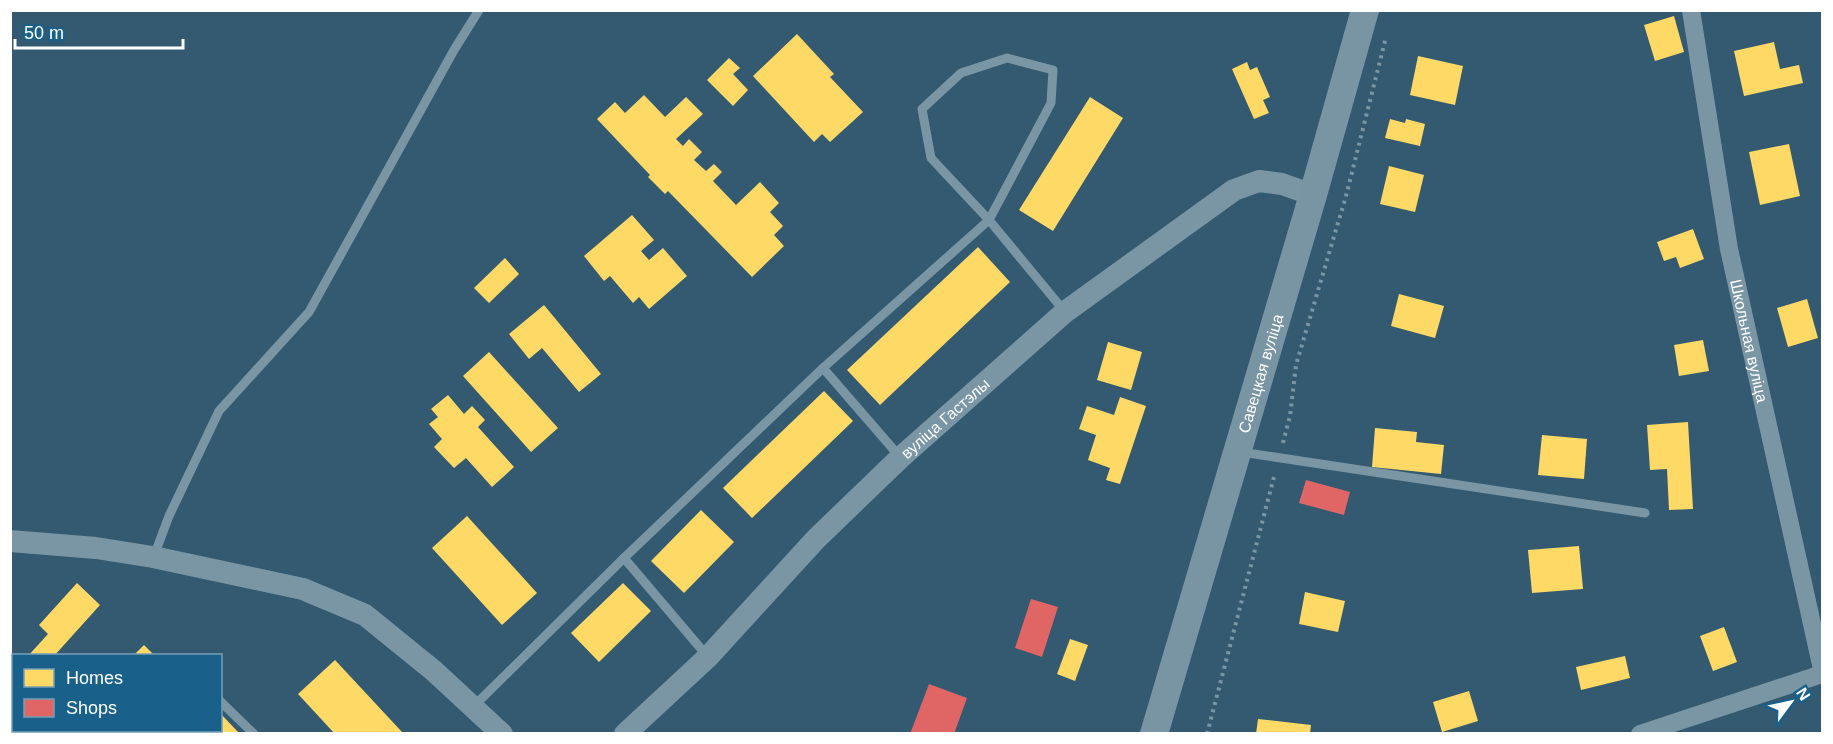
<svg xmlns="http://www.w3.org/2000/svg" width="1833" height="744" viewBox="0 0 1833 744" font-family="Helvetica,sans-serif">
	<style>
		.homes { fill: #ffd966 }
		.shops { fill: #e06666 }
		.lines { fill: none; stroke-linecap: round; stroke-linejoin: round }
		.path { stroke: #7a96a5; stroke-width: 4; stroke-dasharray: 3 4.5; stroke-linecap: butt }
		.service { stroke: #7a96a5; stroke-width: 9 }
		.minor { stroke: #7a96a5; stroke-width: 18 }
		.tertiary { stroke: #7a96a5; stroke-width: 22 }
		.primary { stroke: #7994a3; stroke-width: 28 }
		.labels { text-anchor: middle; stroke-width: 6; stroke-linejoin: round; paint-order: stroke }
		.street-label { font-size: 16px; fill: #fff; stroke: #19618a }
	</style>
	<rect width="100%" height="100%" fill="#335a70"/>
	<g class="homes">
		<polygon points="1674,16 1684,52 1655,61 1644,25"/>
		<polygon points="797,34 834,74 830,77 863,112 830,142 822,134 814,142 753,76"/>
		<polygon points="1774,42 1780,69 1799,65 1803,83 1744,96 1734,51"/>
		<polygon points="1418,56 1463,66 1455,105 1410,95"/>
		<polygon points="729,58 740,68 733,74 748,90 733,106 707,80"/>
		<polygon points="1247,62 1250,70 1257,67 1270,97 1263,100 1269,113 1254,119 1232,69"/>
		<polygon points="644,95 665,117 686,97 703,114 676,139 683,146 689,139 702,152 694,160 706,171 714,164 722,172 713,181 736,205 760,182 779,203 770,212 783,226 774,235 784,246 752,277 668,191 665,194 648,177 650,175 597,119 615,102 625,113"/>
		<polygon points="1090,97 1123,118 1053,231 1019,210"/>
		<polygon points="1390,119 1405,123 1406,119 1425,124 1420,146 1385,138"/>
		<polygon points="1789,144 1800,196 1760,205 1749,152"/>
		<polygon points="1389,166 1424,175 1415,212 1380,204"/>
		<polygon points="632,215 654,240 641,251 649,260 663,248 687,276 649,309 639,297 633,303 610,276 604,281 584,256"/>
		<polygon points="1693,229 1704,259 1680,268 1676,257 1664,261 1657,242"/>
		<polygon points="978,247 1010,282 880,405 847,370"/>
		<polygon points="505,258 519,274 489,303 474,288"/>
		<polygon points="1399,294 1444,306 1435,338 1391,326"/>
		<polygon points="1807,299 1818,338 1788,347 1777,308"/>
		<polygon points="544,305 601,374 579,392 542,348 529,359 509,334"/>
		<polygon points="1703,340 1709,371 1679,376 1674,345"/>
		<polygon points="1108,342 1142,352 1131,390 1097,380"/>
		<polygon points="489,352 558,428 531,452 463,376"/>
		<polygon points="824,391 853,421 752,518 723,488"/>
		<polygon points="448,395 464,414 472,406 485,420 478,427 514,467 492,487 466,458 454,468 434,447 442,439 429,424 438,417 431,409"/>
		<polygon points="1120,397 1146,406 1120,484 1106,480 1110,468 1088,460 1096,435 1079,429 1087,406 1114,415"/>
		<polygon points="1688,422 1693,509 1669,510 1667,469 1650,470 1647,425"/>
		<polygon points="1375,428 1417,432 1416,442 1444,445 1441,474 1372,467"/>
		<polygon points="1542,435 1587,439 1584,479 1538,475"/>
		<polygon points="701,510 734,542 684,593 651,561"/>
		<polygon points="467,516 537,593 502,625 432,548"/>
		<polygon points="1579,546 1583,589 1532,593 1528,550"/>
		<polygon points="77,583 100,605 54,656 28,656 48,634 39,625"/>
		<polygon points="623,583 651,611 599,662 571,633"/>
		<polygon points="1305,592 1345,601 1338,632 1299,624"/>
		<polygon points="1724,627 1737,662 1713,671 1700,636"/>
		<polygon points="1070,639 1088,645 1075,681 1057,674"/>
		<polygon points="144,645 155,656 133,656"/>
		<polygon points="1625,656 1630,678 1581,690 1576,667"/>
		<polygon points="335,660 402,732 400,734 335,734 298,694"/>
		<polygon points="14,671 14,699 10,702 10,674"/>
		<polygon points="1469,691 1478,721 1442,732 1433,702"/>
		<polygon points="220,713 238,732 237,734 206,734 203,730 220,730"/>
		<polygon points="1258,719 1311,725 1310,734 1256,734"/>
	</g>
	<g class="shops">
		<polygon points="1306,480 1350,492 1344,515 1299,503"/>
		<polygon points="1031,599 1058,607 1042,657 1015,648"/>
		<polygon points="929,684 967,698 954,734 910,734"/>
	</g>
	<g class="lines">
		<g class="path">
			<polyline points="1283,443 1290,416 1296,365 1346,196 1386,37"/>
			<polyline points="1207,734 1275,473"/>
		</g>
		<g class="service">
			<polyline points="823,368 900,457"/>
			<polyline points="1241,452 1645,513"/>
			<polyline points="154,556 169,516 219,411 309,312 454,50 479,10"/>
			<polyline points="624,558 708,657"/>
			<polyline points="220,701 254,734"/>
			<polyline points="473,707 624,558 823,368 989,220 931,158 922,109 961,73 1007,58 1053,70 1051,103 989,220 1065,312"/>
		</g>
		<g class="minor">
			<path id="s1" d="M1691 10 1729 249 1822 669"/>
			<polyline points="1640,734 1822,674"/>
		</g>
		<g class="tertiary">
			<polyline points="10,541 96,548 153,557 303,589 365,615 434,671 502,734"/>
			<path id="s2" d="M625 734 708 657 816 539 900 458 1065 312 1234 190 1259 181 1282 184 1313 195"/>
		</g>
		<path class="primary" id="s3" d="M1154 734 1313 195 1365 10"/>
	</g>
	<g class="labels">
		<g class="street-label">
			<text dy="6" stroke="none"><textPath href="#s1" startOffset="336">Школьная вуліца</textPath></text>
			<text dy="6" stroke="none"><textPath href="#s3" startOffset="376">Савецкая вуліца</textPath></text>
			<text dy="6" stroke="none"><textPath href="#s2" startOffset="450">вуліца Гастэлы</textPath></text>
		</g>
	</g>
	<rect width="1833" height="744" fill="none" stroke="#ffffff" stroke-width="24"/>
	<rect x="12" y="654" width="210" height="78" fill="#19618a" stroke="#75a0b9" stroke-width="1.5"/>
	<rect x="24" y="669" width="30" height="18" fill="#ffd966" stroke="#75a0b9" stroke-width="1.5"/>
	<text x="66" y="684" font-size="18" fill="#ffffff">Homes</text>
	<rect x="24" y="699" width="30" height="18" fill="#e06666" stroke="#75a0b9" stroke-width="1.5"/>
	<text x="66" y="714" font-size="18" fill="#ffffff">Shops</text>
	<g transform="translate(1791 702) rotate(57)" stroke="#19618a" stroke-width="4.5" paint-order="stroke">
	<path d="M0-4.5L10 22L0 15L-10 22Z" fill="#ffffff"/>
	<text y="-9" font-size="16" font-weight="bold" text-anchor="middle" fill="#ffffff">N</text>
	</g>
	<path d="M15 39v9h168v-9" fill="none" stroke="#ffffff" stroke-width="3"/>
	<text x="24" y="39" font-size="18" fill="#ffffff" stroke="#19618a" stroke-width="4.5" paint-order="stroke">50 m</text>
</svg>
